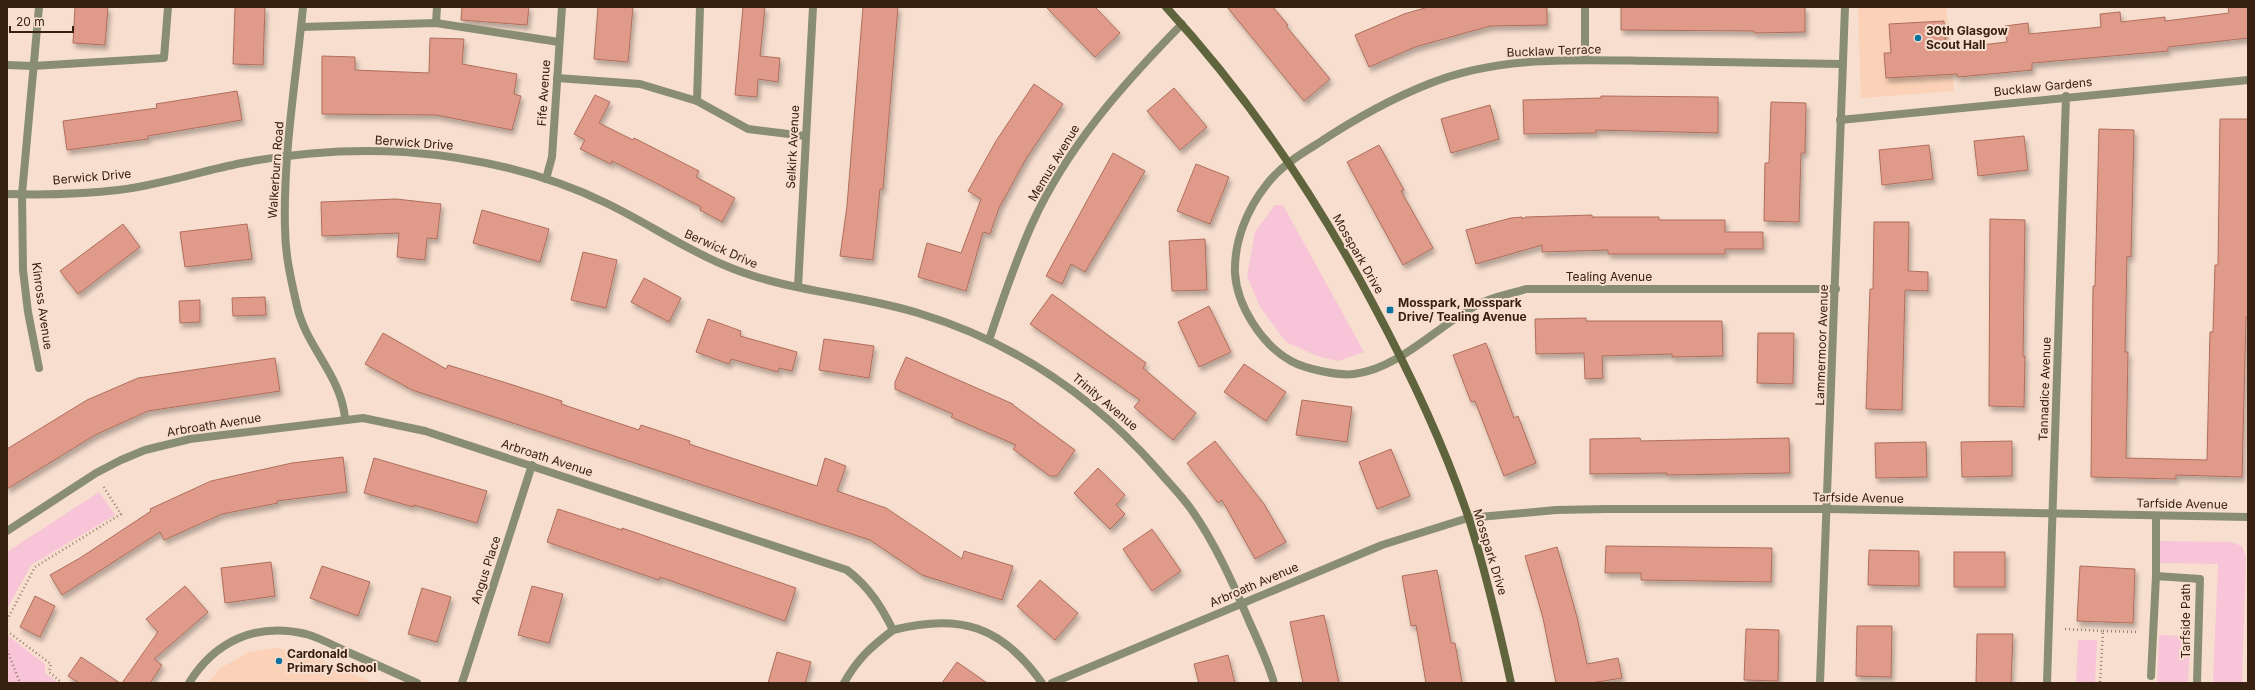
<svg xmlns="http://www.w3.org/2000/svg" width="2255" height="690" viewBox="0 0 2255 690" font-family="Inter,sans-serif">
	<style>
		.built { fill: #fbd2b7 }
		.green { fill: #f8c4d7 }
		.building { fill: #e09a89; stroke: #af6e5d; filter: url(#shadow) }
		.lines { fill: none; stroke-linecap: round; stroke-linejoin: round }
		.path { stroke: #977f6f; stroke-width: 2.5; stroke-dasharray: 1 3; stroke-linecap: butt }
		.lane { stroke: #898e72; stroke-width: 8 }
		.street { stroke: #898e72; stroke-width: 8 }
		.secondary { stroke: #5f643c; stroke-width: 8 }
		.poi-dot { fill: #0b739f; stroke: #f7dece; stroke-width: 1.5 }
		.labels { text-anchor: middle; stroke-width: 4; stroke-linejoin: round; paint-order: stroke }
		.poi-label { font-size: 12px; font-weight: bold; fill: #372010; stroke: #f7dece; text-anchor: start }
		.street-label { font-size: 12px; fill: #372010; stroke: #f7dece }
	</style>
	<defs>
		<filter id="shadow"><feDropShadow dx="2.5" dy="4.5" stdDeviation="2" flood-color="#0004"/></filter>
	</defs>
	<rect width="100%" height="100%" fill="#f7dece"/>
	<g class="built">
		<polygon points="1858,7 1946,7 1954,91 1861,98"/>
		<polygon points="274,648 306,653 374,683 208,683 219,669 249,652"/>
	</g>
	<g class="green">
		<polygon points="1275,205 1283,205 1364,352 1338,361 1317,356 1286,342 1260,307 1247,276 1255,232"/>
		<polygon points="99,492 115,515 31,565 7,609 7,552"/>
		<polygon points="2160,541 2231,542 2242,546 2246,557 2242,683 2213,683 2218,564 2159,563"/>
		<polygon points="7,635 45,664 45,673 58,683 9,683 7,680"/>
		<polygon points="2159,635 2190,636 2188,683 2157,683"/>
		<polygon points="2078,640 2097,640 2095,683 2076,683"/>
	</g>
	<g class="building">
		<polygon points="75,7 108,7 105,45 73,43"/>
		<polygon points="235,7 265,7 263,65 233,64"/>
		<polygon points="462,7 529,7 527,25 461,20"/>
		<polygon points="598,7 633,7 628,62 594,59"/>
		<polygon points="743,7 765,7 760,56 780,58 778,82 758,79 757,97 735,95"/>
		<polygon points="863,7 898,7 883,189 880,189 873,260 840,256 847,206"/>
		<polygon points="1046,7 1095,7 1120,33 1095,57"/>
		<polygon points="1227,7 1273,7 1288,25 1286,26 1330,79 1304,101"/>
		<polygon points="1428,7 1547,7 1547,25 1490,26 1415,47 1369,67 1355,35 1404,14"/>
		<polygon points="1621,7 1805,7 1805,32 1755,33 1754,31 1621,30"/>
		<polygon points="2228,7 2248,7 2248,38 2168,47 2168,51 2032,63 2032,70 1958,77 1957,74 1886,78 1884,53 1891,53 1889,24 1944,21 1946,49 2007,42 2005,26 2028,23 2029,34 2101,27 2100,14 2120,12 2121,22 2165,17 2165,21 2229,13"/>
		<polygon points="430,38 464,39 462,64 517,74 514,94 521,96 512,130 436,115 322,114 322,56 355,57 355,70 429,73"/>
		<polygon points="1034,84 1063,104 1027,157 999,208 990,234 983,232 966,291 918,277 927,243 961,253 981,199 968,191 996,141"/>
		<polygon points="1174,88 1207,127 1180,150 1147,111"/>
		<polygon points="237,91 242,120 148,136 148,139 67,150 63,121 157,108 156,104"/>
		<polygon points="595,95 610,102 599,123 633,140 634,138 699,171 696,177 735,198 722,222 700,210 701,207 658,184 612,161 611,164 580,149 585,140 574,134"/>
		<polygon points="1601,96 1718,97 1718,133 1596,130 1596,133 1524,134 1523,100 1601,98"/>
		<polygon points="1771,102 1806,103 1805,153 1801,153 1799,222 1764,221 1765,163 1769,163"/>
		<polygon points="1490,105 1499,139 1451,153 1441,119"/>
		<polygon points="2220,119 2248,119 2248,317 2246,317 2242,477 2176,475 2176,479 2091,477 2093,286 2095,286 2099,129 2134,130 2131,257 2127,256 2125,352 2128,352 2126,458 2207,460 2210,332 2213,332 2215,265 2218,265"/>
		<polygon points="2024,136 2028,170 1978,176 1974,141"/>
		<polygon points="1379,145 1404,190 1401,191 1433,248 1403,265 1347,162"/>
		<polygon points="1929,145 1933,179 1882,185 1879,150"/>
		<polygon points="1113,153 1145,171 1085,272 1071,264 1062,284 1046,276"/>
		<polygon points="1196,164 1229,177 1210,224 1177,211"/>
		<polygon points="396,199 441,204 437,239 427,238 425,260 397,257 399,233 322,236 321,202"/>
		<polygon points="482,210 549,229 540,262 473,243"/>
		<polygon points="1592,215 1592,217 1659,217 1659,220 1725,220 1725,232 1763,232 1763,249 1725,249 1725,254 1608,254 1608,250 1542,252 1542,245 1476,264 1466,230 1511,218 1522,217 1522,219 1526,217"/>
		<polygon points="1990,219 2025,220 2023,356 2025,356 2024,407 1989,406"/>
		<polygon points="1874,222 1909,222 1908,271 1928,272 1928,291 1905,290 1902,410 1866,409 1870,289 1873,289"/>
		<polygon points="123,224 140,247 78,294 60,271"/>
		<polygon points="247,224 252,259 185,267 180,232"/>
		<polygon points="1205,239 1207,290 1172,291 1169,241"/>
		<polygon points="583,252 617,260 606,308 571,300"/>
		<polygon points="644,278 681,298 669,322 631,302"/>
		<polygon points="1052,294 1146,363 1143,368 1196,413 1173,440 1134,407 1140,400 1030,324"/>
		<polygon points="265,297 266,315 233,316 232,298"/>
		<polygon points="200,300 200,322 180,323 179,301"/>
		<polygon points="1209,306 1231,352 1199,367 1178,322"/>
		<polygon points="1586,318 1586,321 1722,321 1723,356 1672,357 1672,354 1602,356 1603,378 1585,379 1584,353 1536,354 1535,319"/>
		<polygon points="708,319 741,331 740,336 797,352 792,371 779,368 778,372 731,359 729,364 696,352"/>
		<polygon points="383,333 446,369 448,365 513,385 562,401 561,404 639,430 641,425 690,441 689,444 817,486 825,458 846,466 837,491 886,508 962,559 964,551 1013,566 1002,600 922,575 870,540 412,390 365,364"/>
		<polygon points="1758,333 1794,333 1793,384 1757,383"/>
		<polygon points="824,339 874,346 869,378 819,370"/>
		<polygon points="1486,343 1514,418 1518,416 1536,463 1504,476 1475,401 1471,402 1453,355"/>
		<polygon points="906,357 1013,404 1013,405 1075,450 1057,476 1050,476 1013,449 1016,445 951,417 953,414 895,389 895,382"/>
		<polygon points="275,358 280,391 148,411 95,435 7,489 7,449 87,400 138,378"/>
		<polygon points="1244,364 1286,392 1266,421 1224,392"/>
		<polygon points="1302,400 1352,407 1347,442 1296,435"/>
		<polygon points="1640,438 1641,441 1789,438 1790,473 1667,475 1667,473 1590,474 1590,439"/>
		<polygon points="1215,441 1264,504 1286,542 1255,559 1222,500 1218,503 1187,463"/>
		<polygon points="2012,441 2012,476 1962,477 1961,442"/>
		<polygon points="1926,442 1927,477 1876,478 1875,443"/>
		<polygon points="1391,449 1410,496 1377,509 1359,462"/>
		<polygon points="343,457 347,492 277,501 278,503 222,514 164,540 160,532 62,595 50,575 80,558 151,511 150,509 211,481 292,463"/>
		<polygon points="374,458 487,491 477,523 414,505 413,507 364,493"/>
		<polygon points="1098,468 1125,495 1116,505 1125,514 1110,529 1074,493"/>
		<polygon points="558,509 622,530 622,528 796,588 785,621 660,577 659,580 547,542"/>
		<polygon points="1152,529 1181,571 1152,591 1123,549"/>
		<polygon points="1606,546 1772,548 1771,582 1641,580 1641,573 1605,573"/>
		<polygon points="1557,547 1577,617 1587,664 1618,658 1622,678 1591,683 1556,683 1543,618 1525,556"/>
		<polygon points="1869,550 1919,551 1919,586 1868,585"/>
		<rect x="1954" y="552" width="51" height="35"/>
		<polygon points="271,562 275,596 225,603 221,568"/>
		<polygon points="322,566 370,582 358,616 310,598"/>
		<polygon points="2080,566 2135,569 2133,623 2077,621"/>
		<polygon points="1437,570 1451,643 1455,643 1462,683 1426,683 1416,625 1411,626 1402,576"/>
		<polygon points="1040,580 1078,613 1055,640 1017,606"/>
		<polygon points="185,586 208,612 154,659 162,665 150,683 122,683 158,632 146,619"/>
		<polygon points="532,586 563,594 549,643 518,635"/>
		<polygon points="422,588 451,597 437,642 408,634"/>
		<polygon points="35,596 55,606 40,637 20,627"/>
		<polygon points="1324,615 1339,683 1303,683 1290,622"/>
		<polygon points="1857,626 1892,626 1891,677 1856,676"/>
		<polygon points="1746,629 1779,630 1778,681 1744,680"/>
		<polygon points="1977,634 2013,634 2011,683 1976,683"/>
		<polygon points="777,652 811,662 805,683 768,683"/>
		<polygon points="1228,655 1235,683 1199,683 1194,664"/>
		<polygon points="81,657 120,683 79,683 68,676"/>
		<polygon points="957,662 987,683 942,683"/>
	</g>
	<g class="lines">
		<g class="path">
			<polyline points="7,620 35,567 121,514 103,486"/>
			<polyline points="2065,629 2103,631 2100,683"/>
			<polyline points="7,631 51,664 49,672 62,683"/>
			<polyline points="2103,631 2138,632"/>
			<polyline points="7,650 20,683"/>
		</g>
		<g class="lane">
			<polyline points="436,23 437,7"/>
			<polyline points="301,27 436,23 559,42"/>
			<polyline points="7,65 33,66 164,58 168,7"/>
			<polyline points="557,78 640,84 697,101 748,129 805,136"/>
			<polyline points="697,101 700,7"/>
		</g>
		<g class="street">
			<path d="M303 7C296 80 283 154 285 228 285 254 291 280 297 306 306 347 341 375 345 418"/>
			<polyline points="1585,7 1585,60"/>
			<polyline points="1840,120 2248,80"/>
			<polyline points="546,179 552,157 562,7"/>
			<path d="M7 194C42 195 83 194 118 190 160 185 201 171 242 163 294 153 351 149 405 152 473 157 544 173 606 203 646 222 683 248 724 265 786 292 854 293 918 313 1014 342 1092 395 1157 469 1168 482 1181 495 1191 509 1215 543 1233 583 1249 621 1258 641 1268 662 1274 683"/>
			<polyline points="798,287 813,7"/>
			<path d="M1836 289H1526C1510 294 1490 297 1475 306 1437 327 1398 369 1354 374 1339 376 1305 369 1291 361 1262 345 1237 306 1235 273 1234 241 1247 209 1267 184 1280 167 1299 155 1317 144 1353 120 1390 99 1431 83 1501 55 1580 60 1654 61 1717 62 1780 63 1843 64"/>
			<path d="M989 340C1002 301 1015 262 1032 224 1067 147 1123 84 1182 24"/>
			<polyline points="39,368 28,312 23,270 22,194 39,7"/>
			<path d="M7 531 96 473 121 460 145 450 190 439 363 418 425 431 847 570C869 587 881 606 893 630 960 613 1002 626 1042 683"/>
			<polyline points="2156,576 2156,516"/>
			<polyline points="2151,676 2156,576 2200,579 2197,683"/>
			<path d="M189 683C215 641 256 622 306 634 321 638 336 647 350 653 373 663 395 673 417 683"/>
			<polyline points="462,683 532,465"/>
			<path d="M844 683C858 658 871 647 893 630"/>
			<polyline points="1052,683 1382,545 1468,518 1556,510 1607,509 1828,509 2248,517"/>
			<polyline points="1820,683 1845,7"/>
			<polyline points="2047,683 2066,96"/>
		</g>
		<path class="secondary" d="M1166 7C1248 96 1316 197 1373 304 1410 373 1444 444 1469 519 1486 573 1499 628 1511 683"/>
	</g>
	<g class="poi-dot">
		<circle cx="1918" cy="38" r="4"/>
		<rect x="1386" y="306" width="8" height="8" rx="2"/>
		<circle cx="279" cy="661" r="4"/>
	</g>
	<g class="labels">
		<g class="poi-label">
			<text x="1926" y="35">30th Glasgow<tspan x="1926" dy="14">Scout Hall</tspan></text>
			<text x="1398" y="307">Mosspark, Mosspark<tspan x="1398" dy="14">Drive/ Tealing Avenue</tspan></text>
			<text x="287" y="658">Cardonald<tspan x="287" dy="14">Primary School</tspan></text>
		</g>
		<g class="street-label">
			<text transform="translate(1554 51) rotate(-2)" y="4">Bucklaw Terrace</text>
			<text transform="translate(2043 87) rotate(-6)" y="4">Bucklaw Gardens</text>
			<text transform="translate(544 93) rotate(-86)" y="4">Fife Avenue</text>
			<text transform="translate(414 143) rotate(4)" y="4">Berwick Drive</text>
			<text transform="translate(793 147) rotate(-87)" y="4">Selkirk Avenue</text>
			<text transform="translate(1054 163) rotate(-59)" y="4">Memus Avenue</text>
			<text transform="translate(276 170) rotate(-86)" y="4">Walkerburn Road</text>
			<text transform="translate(92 177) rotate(-5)" y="4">Berwick Drive</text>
			<text transform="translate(721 249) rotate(24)" y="4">Berwick Drive</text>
			<text transform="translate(1358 254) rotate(60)" y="4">Mosspark Drive</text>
			<text x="1609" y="281">Tealing Avenue</text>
			<text transform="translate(42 306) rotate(82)" y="4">Kinross Avenue</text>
			<text transform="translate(1822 345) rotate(-88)" y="4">Lammermoor Avenue</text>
			<text transform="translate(2045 389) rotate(-88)" y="4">Tannadice Avenue</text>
			<text transform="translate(1105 402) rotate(40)" y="4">Trinity Avenue</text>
			<text transform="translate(214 425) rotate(-9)" y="4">Arbroath Avenue</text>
			<text transform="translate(547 458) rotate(18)" y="4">Arbroath Avenue</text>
			<text transform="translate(1858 498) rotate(1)" y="4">Tarfside Avenue</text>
			<text transform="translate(2182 504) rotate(1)" y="4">Tarfside Avenue</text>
			<text transform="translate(1490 552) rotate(73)" y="4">Mosspark Drive</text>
			<text transform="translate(486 570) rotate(-72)" y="4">Angus Place</text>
			<text transform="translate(1254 585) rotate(-23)" y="4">Arbroath Avenue</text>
			<text transform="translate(2186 621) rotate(-90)" y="4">Tarfside Path</text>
		</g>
	</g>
	<rect width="2255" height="690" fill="none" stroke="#372010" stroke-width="16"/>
	<path d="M10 26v6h63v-6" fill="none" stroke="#372010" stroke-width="2"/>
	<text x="16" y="26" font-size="12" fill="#372010" stroke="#f7dece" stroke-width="3" paint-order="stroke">20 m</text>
</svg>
